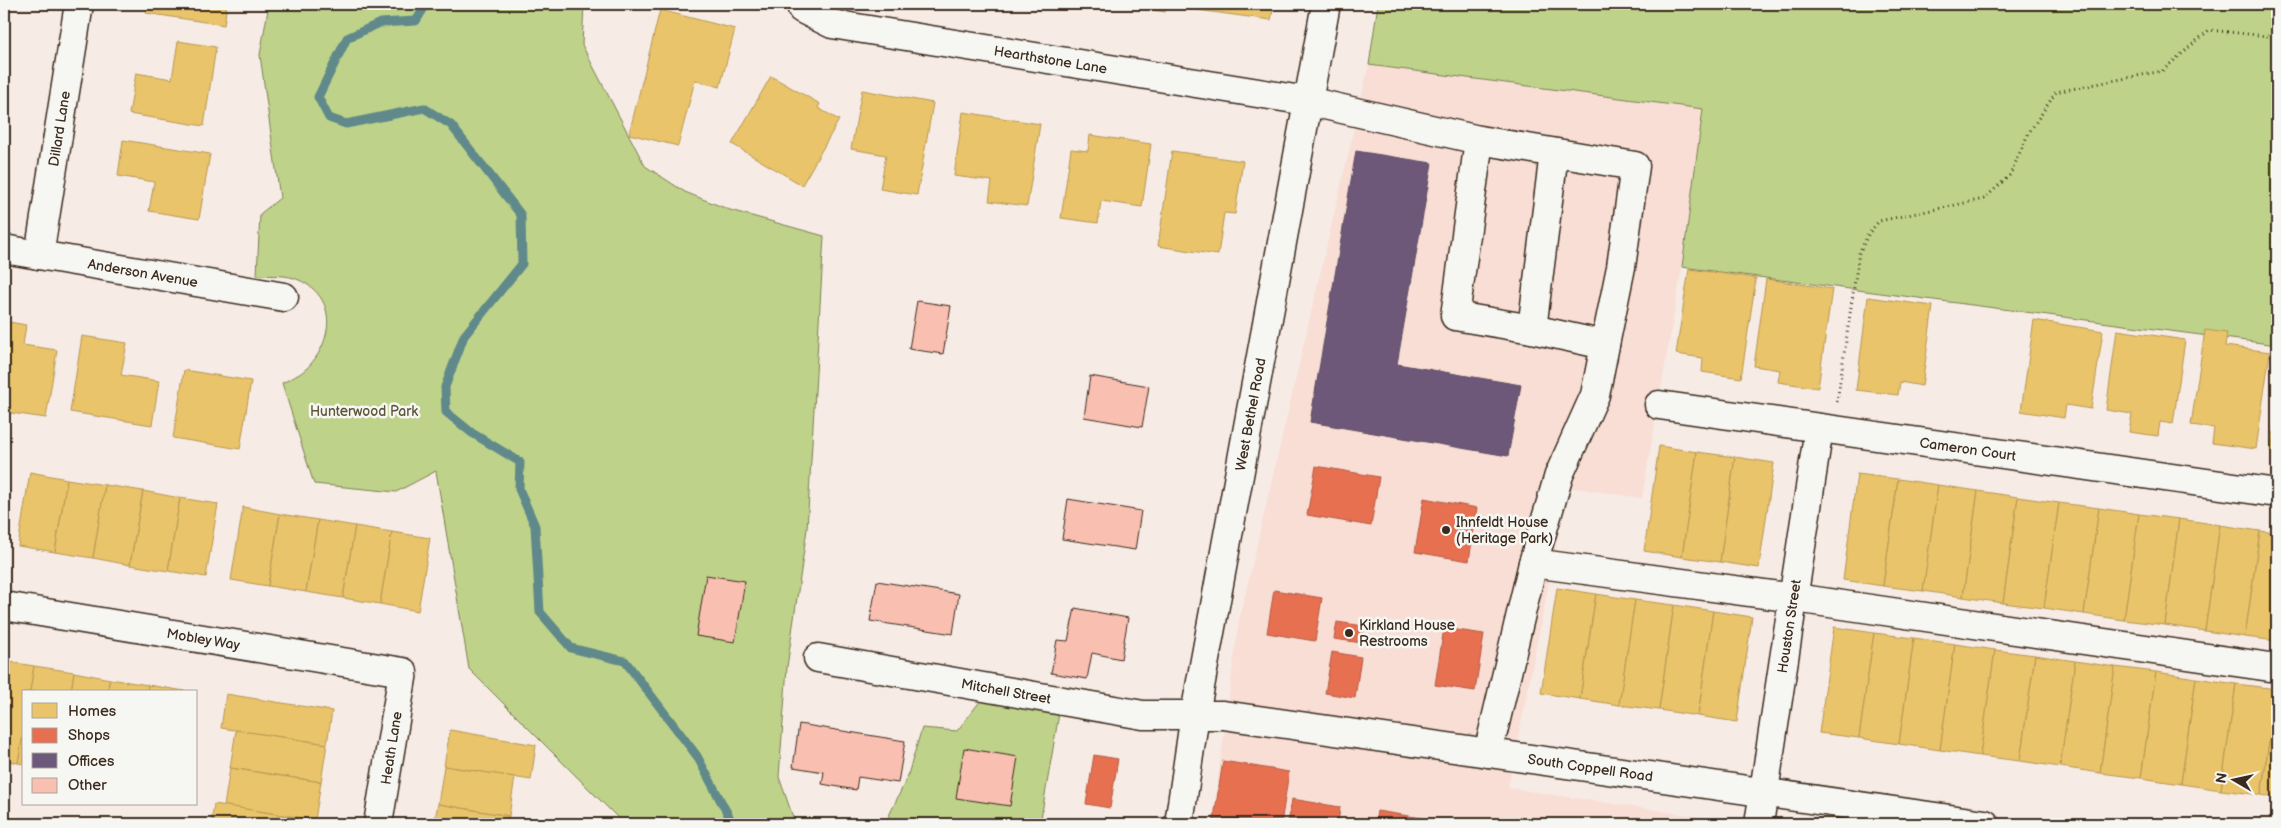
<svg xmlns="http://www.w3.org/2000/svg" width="2281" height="828" viewBox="0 0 2281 828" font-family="'Balsamiq Sans',sans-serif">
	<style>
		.built { fill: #f8ded5 }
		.green { fill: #bed389; stroke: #7c7e54 }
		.homes { fill: #e9c46a; stroke: #b59653 }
		.shops { fill: #e76f51; stroke: #b35a42 }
		.offices { fill: #6d597a; stroke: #5e4b5e }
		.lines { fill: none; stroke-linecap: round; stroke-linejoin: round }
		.stream { stroke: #60898b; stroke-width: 9 }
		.building { fill: #f9bfb0; stroke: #3b2a1e }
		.minor-casing { stroke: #3b2a1e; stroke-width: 31 }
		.major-casing { stroke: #3b2a1e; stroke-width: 31 }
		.path { stroke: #3b2a1e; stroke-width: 3; stroke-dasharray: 1 4; stroke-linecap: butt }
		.minor { stroke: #f6f6f2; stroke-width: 28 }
		.major { stroke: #f6f6f2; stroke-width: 28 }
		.poi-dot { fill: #3b2a1e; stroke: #f6f6f2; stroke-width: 2 }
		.labels { text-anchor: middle; stroke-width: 5; stroke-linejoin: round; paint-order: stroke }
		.street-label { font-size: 14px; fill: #3b2a1e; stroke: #f6f6f2 }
		.park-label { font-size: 14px; fill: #5c5439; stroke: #f6f6f2 }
		.poi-label { font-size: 14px; fill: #3b2a1e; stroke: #f6f6f2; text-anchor: start }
	</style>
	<rect width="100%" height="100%" fill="#f7ebe5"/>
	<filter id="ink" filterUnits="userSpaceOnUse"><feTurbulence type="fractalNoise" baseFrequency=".02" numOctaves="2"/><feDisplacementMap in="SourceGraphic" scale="10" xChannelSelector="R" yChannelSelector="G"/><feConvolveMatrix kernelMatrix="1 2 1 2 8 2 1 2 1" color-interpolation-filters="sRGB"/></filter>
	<g filter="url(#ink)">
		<polygon class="built" points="1369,65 1703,109 1682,267 1642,498 1568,487 1508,788 1715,819 1715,824 1212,824 1239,621"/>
		<g class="green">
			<path d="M269 4H584L582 45 645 166 685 192 730 210 824 236 807 529 787 667 779 777 794 820 815 824H624L469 669 436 471 396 492 314 484 282 383C290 379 300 375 306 369 333 343 339 298 299 280 287 274 271 276 257 275L260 214 280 198 260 55Z"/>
			<polygon points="1378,4 2277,4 2277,345 1682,267 1703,109 1369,65"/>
			<polygon points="992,686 1062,696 1040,824 885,824 907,778 922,728 957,731"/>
		</g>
		<g class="homes">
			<polygon points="148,4 227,4 224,25 146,13"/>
			<polygon points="1116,4 1167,4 1165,12"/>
			<polygon points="1191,4 1274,4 1271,20 1190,9"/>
			<polygon points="660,10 735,29 720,87 695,80 678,146 629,134"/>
			<polygon points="178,41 216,47 204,126 129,114 136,73 172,79"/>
			<polygon points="771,76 820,104 818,108 839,120 802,185 732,144"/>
			<polygon points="862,90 933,103 917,195 880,189 886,155 851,149"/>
			<polygon points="963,112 1040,124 1027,206 989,201 992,181 954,176"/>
			<polygon points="1090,135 1151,144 1142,207 1101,201 1098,223 1061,218 1071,149 1088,151"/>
			<polygon points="123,140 210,154 199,219 149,211 154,182 118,176"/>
			<polygon points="1172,151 1243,161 1235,214 1224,213 1218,255 1158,246"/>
			<polygon points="1689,269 1756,278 1741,378 1702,372 1703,358 1676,354"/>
			<polygon points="1766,279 1832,289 1818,388 1778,382 1780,370 1754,366"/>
			<polygon points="1868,297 1933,306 1922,386 1900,382 1898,395 1856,390"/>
			<polygon points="2034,320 2103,331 2091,409 2066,405 2064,418 2021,411"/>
			<polygon points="4,321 26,325 23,345 57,350 46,418 4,412"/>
			<polygon points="2117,330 2185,340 2173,424 2160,422 2158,436 2129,432 2132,414 2106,410"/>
			<polygon points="2205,330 2227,333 2225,346 2270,352 2256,449 2212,443 2214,428 2191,425"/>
			<polygon points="82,336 127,343 121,375 159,381 152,425 70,412"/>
			<polygon points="184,370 251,381 240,449 173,438"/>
			<polygon points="2277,408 2277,452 2271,451"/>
			<polygon points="1659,446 1697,452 1682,557 1644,551"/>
			<polygon points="1697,452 1735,457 1720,562 1682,557"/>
			<polygon points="1735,457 1774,463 1759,568 1720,562"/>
			<polygon points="30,472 67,479 55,552 18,546"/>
			<polygon points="1857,474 1898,479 1883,586 1843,580"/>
			<polygon points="67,479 105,485 93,558 55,552"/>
			<polygon points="1898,479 1938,485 1923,591 1883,586"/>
			<polygon points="105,485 143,491 130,565 93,558"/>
			<polygon points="1938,485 1978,491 1963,597 1923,591"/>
			<polygon points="143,491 180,498 168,571 130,565"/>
			<polygon points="1978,491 2018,497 2003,603 1963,597"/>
			<polygon points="2018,497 2059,503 2044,608 2003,603"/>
			<polygon points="180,498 218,504 206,577 168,571"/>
			<polygon points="2059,503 2099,508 2084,614 2044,608"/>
			<polygon points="243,507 280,514 268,586 231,580"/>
			<polygon points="2099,508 2139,514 2124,620 2084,614"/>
			<polygon points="280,514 318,520 306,592 268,586"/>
			<polygon points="2139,514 2179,519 2165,625 2124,620"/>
			<polygon points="2179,519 2220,525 2205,631 2165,625"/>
			<polygon points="318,520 355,526 343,598 306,592"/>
			<polygon points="2220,525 2260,531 2245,637 2205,631"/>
			<polygon points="355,526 392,532 380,604 343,598"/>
			<polygon points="2260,531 2277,533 2277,641 2245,637"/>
			<polygon points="392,532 430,538 418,611 380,604"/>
			<polygon points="1557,588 1596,594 1580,699 1541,693"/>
			<polygon points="1596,594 1635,600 1619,705 1580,699"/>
			<polygon points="1635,600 1674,605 1659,710 1619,705"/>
			<polygon points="1674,605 1713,611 1698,716 1659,710"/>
			<polygon points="1713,611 1752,617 1737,722 1698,716"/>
			<polygon points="1834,627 1874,633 1859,738 1819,733"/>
			<polygon points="1874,633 1914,638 1899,744 1859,738"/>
			<polygon points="1914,638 1955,644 1940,750 1899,744"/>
			<polygon points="1955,644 1995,650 1980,756 1940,750"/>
			<polygon points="1995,650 2035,655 2020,761 1980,756"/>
			<polygon points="2035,655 2075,661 2060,767 2020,761"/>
			<polygon points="4,661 34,666 30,692 24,692 24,730 18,763 4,760"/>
			<polygon points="2075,661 2115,667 2100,773 2060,767"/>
			<polygon points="34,666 74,672 71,692 30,692"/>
			<polygon points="2115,667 2156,672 2141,778 2100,773"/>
			<polygon points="74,672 110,679 107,692 71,692"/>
			<polygon points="2156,672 2196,678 2181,784 2141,778"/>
			<polygon points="2196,678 2236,684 2221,790 2181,784"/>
			<polygon points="110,679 148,685 147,692 107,692"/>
			<polygon points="2236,684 2277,689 2261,795 2221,790"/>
			<polygon points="148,685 185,691 185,692 147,692"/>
			<polygon points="2277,690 2277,798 2261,795"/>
			<polygon points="226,694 332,711 327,744 221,728"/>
			<polygon points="24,730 24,764 18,763"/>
			<polygon points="236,730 327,744 321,782 230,768"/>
			<polygon points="450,730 536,745 531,780 444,766"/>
			<polygon points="444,766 515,777 509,816 438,804"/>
			<polygon points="230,768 321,782 315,820 224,806"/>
			<polygon points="214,804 315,820 314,824 211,824"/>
			<polygon points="438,804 509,816 507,824 434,824"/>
		</g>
		<g class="shops">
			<polygon points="1316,466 1379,477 1371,526 1307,515"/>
			<polygon points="1424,498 1477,508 1469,561 1415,552"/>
			<polygon points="1274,590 1322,598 1315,641 1267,633"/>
			<polygon points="1337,622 1364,626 1362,643 1334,639"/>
			<polygon points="1444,628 1484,634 1475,691 1435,685"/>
			<polygon points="1332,652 1361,657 1355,698 1325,693"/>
			<polygon points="1094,755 1118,759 1110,808 1086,804"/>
			<polygon points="1223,761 1289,772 1281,824 1213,824"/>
			<polygon points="1292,799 1340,807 1338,824 1288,824"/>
			<polygon points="1377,811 1422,818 1421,824 1375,824"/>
		</g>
		<polygon class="offices" points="1356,151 1432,163 1397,364 1521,385 1508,456 1310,422"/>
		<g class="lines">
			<polyline class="stream" points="424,4 424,8 416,21 380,23 347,38 318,97 329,118 346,124 424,108 451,125 521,215 522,264 464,336 445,387 446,412 472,433 520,462 519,489 535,526 540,612 571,648 625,661 697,756 733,824 736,824"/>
		</g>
		<g class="building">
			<polygon points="917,301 951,306 943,354 909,349"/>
			<polygon points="1090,376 1149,386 1142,427 1084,417"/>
			<polygon points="1068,499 1141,511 1135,550 1062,539"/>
			<polygon points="706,575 745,581 735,642 696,636"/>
			<polygon points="877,581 959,594 953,634 870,621"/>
			<polygon points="1075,608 1128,618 1121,659 1092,653 1087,679 1051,673 1057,640 1068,641"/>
			<polygon points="799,724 905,741 898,783 858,777 856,790 822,784 824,772 793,767"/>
			<polygon points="964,748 1018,757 1010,806 956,798"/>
		</g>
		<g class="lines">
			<g class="minor-casing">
				<g id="minor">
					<path id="s1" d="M803 4 802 9 832 24 1307 101 1479 140 1455 316 1532 329 1605 345 1595 395 1559 475 1533 563 1488 753"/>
					<polyline points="1479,140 1635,166 1621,267 1605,345"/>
					<path id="s2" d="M4 249 284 297"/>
					<path id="s3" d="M39 255 79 4"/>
					<polyline points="1532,329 1554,153"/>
					<path id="s4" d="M1659 405 2277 493"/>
					<polyline points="1533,563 1802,599 2277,668"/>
					<path id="s5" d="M4 606 403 672 378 824"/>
					<path id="s6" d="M818 658 1143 715H1223L1985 824"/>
					<path id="s7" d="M1759 824 1819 428"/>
				</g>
			</g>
			<g class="major-casing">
				<g id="major">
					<path id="s8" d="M1179 824 1195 714 1326 4"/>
				</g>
			</g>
			<polyline class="path" points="1837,402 1859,253 1869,233 1879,221 1984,199 2010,175 2028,134 2056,92 2162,71 2209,30 2277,37"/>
			<use href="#minor" class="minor"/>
			<use href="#major" class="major"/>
		</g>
	</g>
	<g class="poi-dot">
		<circle cx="1446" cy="530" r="5"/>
		<circle cx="1349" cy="633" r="5"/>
	</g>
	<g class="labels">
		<g class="street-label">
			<text dy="5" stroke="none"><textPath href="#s1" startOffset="260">Hearthstone Lane</textPath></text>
			<text dy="5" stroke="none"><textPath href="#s3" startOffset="128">Dillard Lane</textPath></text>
			<text dy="5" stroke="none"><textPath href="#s2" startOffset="141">Anderson Avenue</textPath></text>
			<text dy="5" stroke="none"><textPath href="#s8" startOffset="416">West Bethel Road</textPath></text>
			<text dy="5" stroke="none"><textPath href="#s4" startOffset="312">Cameron Court</textPath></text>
			<text dy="5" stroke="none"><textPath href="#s7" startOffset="200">Houston Street</textPath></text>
			<text dy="5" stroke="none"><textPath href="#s5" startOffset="202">Mobley Way</textPath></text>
			<text dy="5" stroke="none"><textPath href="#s6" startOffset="191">Mitchell Street</textPath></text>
			<text transform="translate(391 748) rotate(-81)" y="5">Heath Lane</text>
			<text dy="5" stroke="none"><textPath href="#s6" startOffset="781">South Coppell Road</textPath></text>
		</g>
		<g class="park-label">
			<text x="364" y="416">Hunterwood Park</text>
		</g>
		<g class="poi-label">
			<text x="1456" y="527">Ihnfeldt House<tspan x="1456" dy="16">(Heritage Park)</tspan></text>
			<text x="1359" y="630">Kirkland House<tspan x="1359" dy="16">Restrooms</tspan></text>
		</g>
	</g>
	<rect width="2281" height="828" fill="none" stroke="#f6f6f2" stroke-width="20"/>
	<rect x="10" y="10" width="2261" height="808" fill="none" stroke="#3b2a1e" stroke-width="2" filter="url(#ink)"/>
	<rect x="22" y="690" width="175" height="115" fill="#f6f6f2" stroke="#aba49d"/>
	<rect x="32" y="703" width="25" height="15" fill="#e9c46a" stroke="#aba49d"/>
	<text x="68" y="716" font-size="15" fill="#3b2a1e">Homes</text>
	<rect x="32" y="728" width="25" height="15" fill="#e76f51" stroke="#aba49d"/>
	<text x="68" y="740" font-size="15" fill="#3b2a1e">Shops</text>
	<rect x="32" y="753" width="25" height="15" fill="#6d597a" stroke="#aba49d"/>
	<text x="68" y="766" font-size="15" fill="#3b2a1e">Offices</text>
	<rect x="32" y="778" width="25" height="15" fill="#f9bfb0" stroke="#aba49d"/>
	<text x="68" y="790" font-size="15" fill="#3b2a1e">Other</text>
	<g transform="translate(2234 780) rotate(279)" stroke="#f6f6f2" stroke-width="4" paint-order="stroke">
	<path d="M0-4L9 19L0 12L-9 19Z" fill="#3b2a1e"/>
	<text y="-8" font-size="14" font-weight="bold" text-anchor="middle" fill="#3b2a1e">N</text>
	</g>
</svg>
